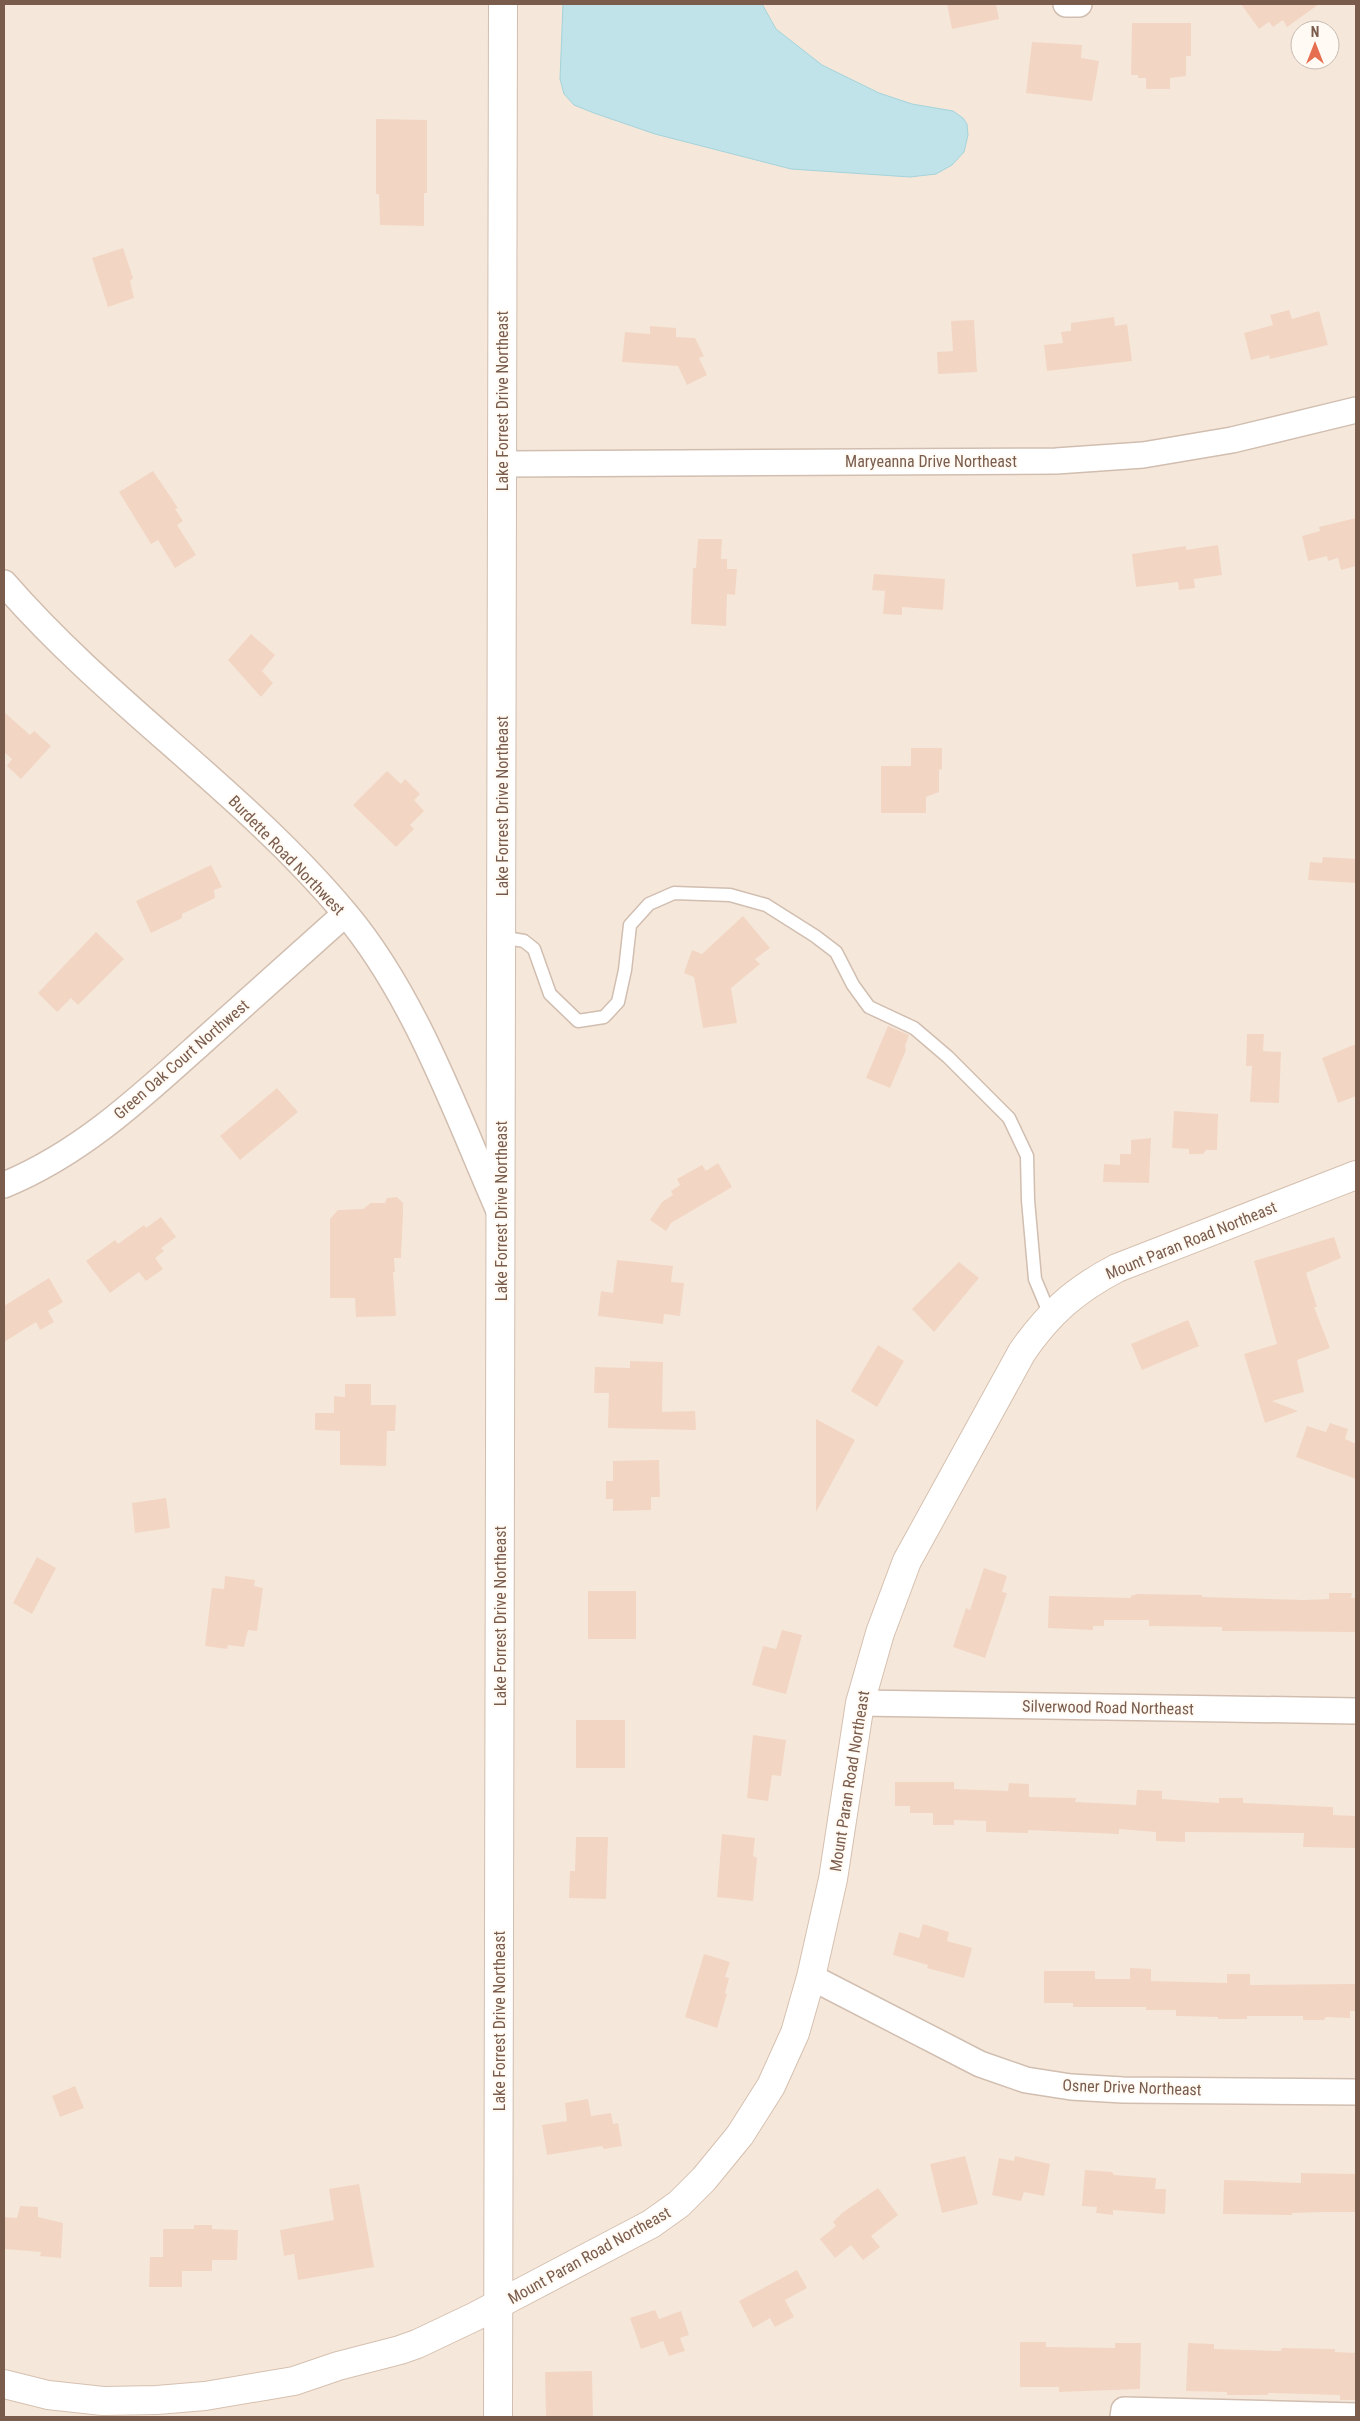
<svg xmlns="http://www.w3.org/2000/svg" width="1360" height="2421" viewBox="0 0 1360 2421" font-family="'Roboto Condensed',sans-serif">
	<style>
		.residential { fill: #f5e8da; fill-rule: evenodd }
		.water { fill: #bfe3e8; stroke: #a5d3da }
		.building { fill: #f3d5c3 }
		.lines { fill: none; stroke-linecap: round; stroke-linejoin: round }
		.service-casing { stroke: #d1beb0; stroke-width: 15 }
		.minor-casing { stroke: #d1beb0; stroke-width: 28 }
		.tertiary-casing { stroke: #d1beb0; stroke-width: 30 }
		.secondary-casing { stroke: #d6c0b0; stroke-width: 30 }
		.service { stroke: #fff; stroke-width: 12 }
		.minor { stroke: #fff; stroke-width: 25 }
		.tertiary { stroke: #fff; stroke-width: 28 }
		.secondary { stroke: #fff; stroke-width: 28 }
		.labels { text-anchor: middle; stroke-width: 4; stroke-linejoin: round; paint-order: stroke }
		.street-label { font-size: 16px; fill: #7a5c4d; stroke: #fffaf3 }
	</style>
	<rect width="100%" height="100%" fill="#fdf6ec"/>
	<path class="residential" d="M4 4H1356V2417H4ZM1300 30H1330V60H1300Z"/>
	<polygon class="water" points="563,4 762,4 776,29 822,65 879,93 912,104 953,111 963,118 967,124 968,135 964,152 952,165 936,174 910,177 791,169 655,134 594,113 574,105 564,94 560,79"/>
	<g class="building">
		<polygon points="947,4 996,4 999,19 952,29"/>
		<polygon points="1241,4 1319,4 1287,27 1283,20 1273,27 1269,22 1259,29"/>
		<polygon points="1132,23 1191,23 1191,56 1186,56 1186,76 1170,78 1170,89 1146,89 1146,78 1138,78 1138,75 1131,75"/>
		<polygon points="1032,42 1082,45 1081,58 1099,61 1092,101 1026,93"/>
		<polygon points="376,119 427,120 427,193 424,193 424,226 380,225 379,194 376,194"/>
		<polygon points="123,248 133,278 130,281 134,298 108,307 92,258"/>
		<polygon points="1289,310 1292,319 1319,311 1328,345 1270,359 1269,355 1251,360 1244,333 1273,325 1270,315"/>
		<polygon points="1114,317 1115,326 1127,324 1132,361 1047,371 1044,345 1063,343 1061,332 1071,331 1071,323"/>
		<polygon points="974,320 977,372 938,374 937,352 953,351 951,321"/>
		<polygon points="650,326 676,328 676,337 695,338 704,356 699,358 707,375 687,385 678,366 622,362 625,332 650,334"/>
		<polygon points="153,471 178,508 175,509 183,521 177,525 196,555 175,568 158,540 151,544 119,492"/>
		<polygon points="1356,518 1356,566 1341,570 1338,558 1328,561 1327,556 1308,561 1302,536 1320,531 1319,527"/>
		<polygon points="698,539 722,539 721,559 727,559 727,569 737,569 735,595 727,594 726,626 691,624 693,568 696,568"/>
		<polygon points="1218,545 1222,575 1194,579 1195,588 1179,590 1178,582 1136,587 1132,554 1186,546 1186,550"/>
		<polygon points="874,574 945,579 943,610 902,607 902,615 883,614 885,591 872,590"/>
		<polygon points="251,634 275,655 262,671 273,683 261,697 228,660"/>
		<polygon points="4,712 30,735 34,731 51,746 21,779 7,766 12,759 4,752"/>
		<polygon points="911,748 942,748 942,769 939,770 939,792 926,797 926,813 881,813 881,766 911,766"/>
		<polygon points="387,771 401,784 405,779 420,794 414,800 424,811 410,825 414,829 396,847 353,805"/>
		<polygon points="1323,857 1356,859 1356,883 1308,880 1310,862 1322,863"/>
		<polygon points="211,865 222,887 214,890 215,898 182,914 182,918 151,933 136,901"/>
		<polygon points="743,916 770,948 755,959 760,964 731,988 737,1023 703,1028 694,977 684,973 692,950 702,954"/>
		<polygon points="96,932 124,959 78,1005 71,998 57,1012 38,993"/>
		<polygon points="888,1026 909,1035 905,1046 906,1050 890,1088 866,1078"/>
		<polygon points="1247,1034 1264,1034 1263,1051 1281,1052 1279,1103 1250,1102 1252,1066 1246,1066"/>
		<polygon points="1356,1044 1356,1096 1338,1103 1322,1058"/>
		<polygon points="277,1088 298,1112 240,1160 220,1136"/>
		<polygon points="1174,1111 1218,1114 1217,1150 1206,1150 1203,1154 1189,1154 1189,1149 1172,1148"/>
		<polygon points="1151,1138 1149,1183 1103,1182 1104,1164 1120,1165 1120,1154 1131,1154 1131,1140"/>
		<polygon points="718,1163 732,1187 671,1223 666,1231 650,1220 662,1202 673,1195 671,1191 680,1185 677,1179 702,1165 706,1171"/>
		<polygon points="397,1197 403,1203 403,1214 401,1258 394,1258 395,1272 393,1272 396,1316 356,1317 355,1298 330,1298 330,1219 338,1210 363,1209 371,1203 385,1203 387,1198"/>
		<polygon points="161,1217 176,1237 161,1248 164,1251 155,1258 163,1269 146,1281 139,1272 110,1293 86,1261 115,1240 118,1244 144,1225 146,1228"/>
		<polygon points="1334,1237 1341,1258 1306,1273 1317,1307 1314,1307 1330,1348 1297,1360 1304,1392 1272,1401 1298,1411 1265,1423 1244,1354 1277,1344 1254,1261"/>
		<polygon points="617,1260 673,1266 671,1282 684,1283 680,1316 664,1314 663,1324 598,1316 601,1291 613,1293"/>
		<polygon points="959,1262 979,1278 934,1332 912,1309"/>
		<polygon points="49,1278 63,1302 48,1311 54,1322 40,1330 36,1322 4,1342 4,1306"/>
		<polygon points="1188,1320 1199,1346 1142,1370 1131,1344"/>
		<polygon points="878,1345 904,1361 877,1407 851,1391"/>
		<polygon points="630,1361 663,1362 662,1412 695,1411 696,1430 608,1428 609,1393 594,1393 595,1367 630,1368"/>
		<polygon points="345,1384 371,1384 371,1405 396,1405 395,1431 387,1431 386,1466 340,1465 340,1431 315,1430 315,1413 334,1413 334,1396 345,1397"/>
		<polygon points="816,1419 855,1440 816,1512"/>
		<polygon points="1330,1423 1348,1429 1345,1439 1356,1444 1356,1479 1296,1457 1307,1426 1326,1432"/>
		<polygon points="659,1460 660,1497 651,1497 651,1510 613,1511 613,1499 606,1499 606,1481 613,1481 613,1461"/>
		<polygon points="166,1498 170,1528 135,1533 132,1503"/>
		<polygon points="37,1557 56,1568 32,1614 13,1603"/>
		<polygon points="984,1568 1007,1576 1002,1592 1007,1593 985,1658 953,1647 966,1608 970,1610"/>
		<polygon points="225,1576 255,1580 254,1586 263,1588 257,1631 248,1630 244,1647 228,1645 227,1649 205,1646 212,1588 224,1589"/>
		<rect x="588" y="1591" width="48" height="48"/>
		<polygon points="1329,1593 1352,1593 1351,1598 1356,1598 1356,1632 1222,1631 1222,1627 1149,1626 1149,1620 1104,1620 1104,1626 1093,1626 1093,1630 1048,1628 1049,1596 1131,1598 1131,1596 1137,1594 1202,1595 1202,1597 1303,1600 1329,1599"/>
		<polygon points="782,1630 802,1635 786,1694 752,1685 763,1646 776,1649"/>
		<rect x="576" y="1720" width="49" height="48"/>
		<polygon points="753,1735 786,1740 781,1776 772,1775 768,1801 747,1798"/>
		<polygon points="895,1782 954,1782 954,1789 1008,1791 1009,1783 1029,1784 1029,1797 1076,1798 1075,1802 1136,1805 1137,1790 1162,1791 1162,1799 1219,1803 1219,1798 1243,1798 1243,1803 1333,1807 1333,1815 1356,1816 1356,1848 1303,1847 1304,1833 1185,1832 1185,1842 1156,1841 1156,1832 1119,1829 1119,1834 1028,1830 1028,1833 986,1832 986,1821 954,1820 954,1825 933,1825 933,1813 910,1813 910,1806 895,1806"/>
		<polygon points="722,1834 755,1838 753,1856 757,1858 753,1901 717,1897"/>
		<polygon points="576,1837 608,1837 606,1899 569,1898 570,1871 575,1871"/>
		<polygon points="923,1924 949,1932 947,1941 972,1948 964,1978 927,1968 928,1965 893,1955 899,1932 919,1938"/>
		<polygon points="704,1954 730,1962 725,1977 729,1978 725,1993 727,1994 717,2028 685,2017"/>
		<polygon points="1130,1968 1151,1969 1151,1981 1227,1983 1227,1974 1250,1974 1250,1985 1356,1984 1356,2011 1350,2011 1350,2018 1326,2017 1324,2020 1303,2020 1303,2016 1247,2016 1247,2019 1218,2019 1218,2017 1176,2016 1176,2010 1146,2010 1146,2007 1073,2007 1073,2003 1044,2003 1044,1971 1095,1971 1095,1979 1130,1979"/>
		<polygon points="75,2086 84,2108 60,2117 52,2096"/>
		<polygon points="588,2099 591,2116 611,2113 613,2124 618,2123 622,2146 604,2149 602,2146 547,2155 542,2125 567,2121 565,2103"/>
		<polygon points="965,2156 978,2204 942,2213 930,2164"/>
		<polygon points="1015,2156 1050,2164 1044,2196 1024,2192 1021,2201 992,2195 999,2158 1014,2161"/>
		<polygon points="1085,2170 1112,2172 1114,2175 1156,2178 1155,2189 1166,2189 1165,2214 1113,2210 1113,2215 1096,2213 1097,2207 1082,2206"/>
		<polygon points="1301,2173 1356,2174 1356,2212 1322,2212 1292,2213 1292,2215 1223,2214 1224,2180 1301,2183"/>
		<polygon points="359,2184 374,2267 298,2280 294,2254 284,2256 280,2230 334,2220 329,2189"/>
		<polygon points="878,2188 898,2215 871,2236 880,2247 863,2260 851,2245 835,2258 820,2239 836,2226 833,2222 842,2213"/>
		<polygon points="20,2206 38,2207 38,2217 63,2223 61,2258 40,2256 41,2252 4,2249 4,2217 17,2218"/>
		<polygon points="194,2225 212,2225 212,2229 238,2230 237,2260 212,2260 212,2271 182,2271 182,2287 149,2287 150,2257 163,2257 163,2229 194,2229"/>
		<polygon points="797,2270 807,2288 785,2300 794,2317 775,2327 770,2318 753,2328 739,2301"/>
		<polygon points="655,2310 659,2319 681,2311 689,2335 680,2338 685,2351 669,2356 663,2341 641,2349 630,2318"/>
		<polygon points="1020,2342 1046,2342 1046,2347 1115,2348 1115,2343 1141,2343 1140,2389 1059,2392 1059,2387 1020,2387"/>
		<polygon points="1188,2343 1214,2344 1214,2349 1281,2351 1282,2348 1335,2349 1335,2352 1356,2353 1356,2400 1340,2400 1340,2395 1268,2393 1268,2395 1227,2395 1227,2392 1186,2391"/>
		<polygon points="592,2371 593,2417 546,2417 545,2372"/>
	</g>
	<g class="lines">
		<g class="service-casing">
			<polyline id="service" points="501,937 524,941 534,949 550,994 578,1021 604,1017 618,1002 625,970 630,925 649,904 674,893 730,895 766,905 815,936 836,952 853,985 869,1007 914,1028 948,1057 1009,1118 1027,1156 1028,1200 1035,1279 1050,1315"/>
		</g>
		<g class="minor-casing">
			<g id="minor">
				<polyline points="1066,4 1079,4"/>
				<polyline points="502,464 1056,461 1143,455 1232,440 1356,410"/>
				<path d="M4 583C108 703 243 791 345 913 415 996 456 1113 500 1213"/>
				<path d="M4 1185C80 1154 140 1098 201 1043 249 1000 297 957 345 914"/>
				<polyline points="860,1703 1356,1711"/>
				<polyline points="811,1977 980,2064 1026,2080 1071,2087 1123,2090 1356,2092"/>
				<polyline points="1123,2417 1124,2410 1356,2416"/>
			</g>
		</g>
		<g class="tertiary-casing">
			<polyline id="tertiary" points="498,2417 503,4"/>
		</g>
		<g class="secondary-casing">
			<path id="secondary" d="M4 2384 48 2395 103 2401 157 2400 205 2396 294 2381 338 2366 400 2350 417 2344 474 2317 651 2224 679 2204 704 2179 740 2135 771 2086 795 2033 811 1977 833 1879 860 1703 880 1633 907 1561 1022 1352C1049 1313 1075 1290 1117 1268L1356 1175"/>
		</g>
		<use href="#service" class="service"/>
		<use href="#minor" class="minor"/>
		<use href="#tertiary" class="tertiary"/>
		<use href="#secondary" class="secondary"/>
	</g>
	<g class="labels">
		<g class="street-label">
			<text transform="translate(502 401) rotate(-90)" y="6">Lake Forrest Drive Northeast</text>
			<text x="931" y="467">Maryeanna Drive Northeast</text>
			<text transform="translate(502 806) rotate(-90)" y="6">Lake Forrest Drive Northeast</text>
			<text transform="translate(287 855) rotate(46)" y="6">Burdette Road Northwest</text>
			<text transform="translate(181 1059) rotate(-41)" y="6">Green Oak Court Northwest</text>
			<text transform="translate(501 1211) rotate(-90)" y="6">Lake Forrest Drive Northeast</text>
			<text transform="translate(1191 1240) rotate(-22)" y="6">Mount Paran Road Northeast</text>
			<text transform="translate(500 1616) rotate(-90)" y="6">Lake Forrest Drive Northeast</text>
			<text transform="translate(1108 1707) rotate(1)" y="6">Silverwood Road Northeast</text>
			<text transform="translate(849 1781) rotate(-81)" y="6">Mount Paran Road Northeast</text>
			<text transform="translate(499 2021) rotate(-90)" y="6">Lake Forrest Drive Northeast</text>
			<text transform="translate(1132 2087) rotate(2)" y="6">Osner Drive Northeast</text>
			<text transform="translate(589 2255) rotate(-29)" y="6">Mount Paran Road Northeast</text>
		</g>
	</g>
	<rect width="1360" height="2421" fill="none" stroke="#7a5c4d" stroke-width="10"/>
	<g transform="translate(1315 45)"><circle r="24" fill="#fffaf3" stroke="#cabbb1"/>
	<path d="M0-4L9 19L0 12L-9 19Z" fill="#e76f51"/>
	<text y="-8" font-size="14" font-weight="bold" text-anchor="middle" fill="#7a5c4d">N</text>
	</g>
</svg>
